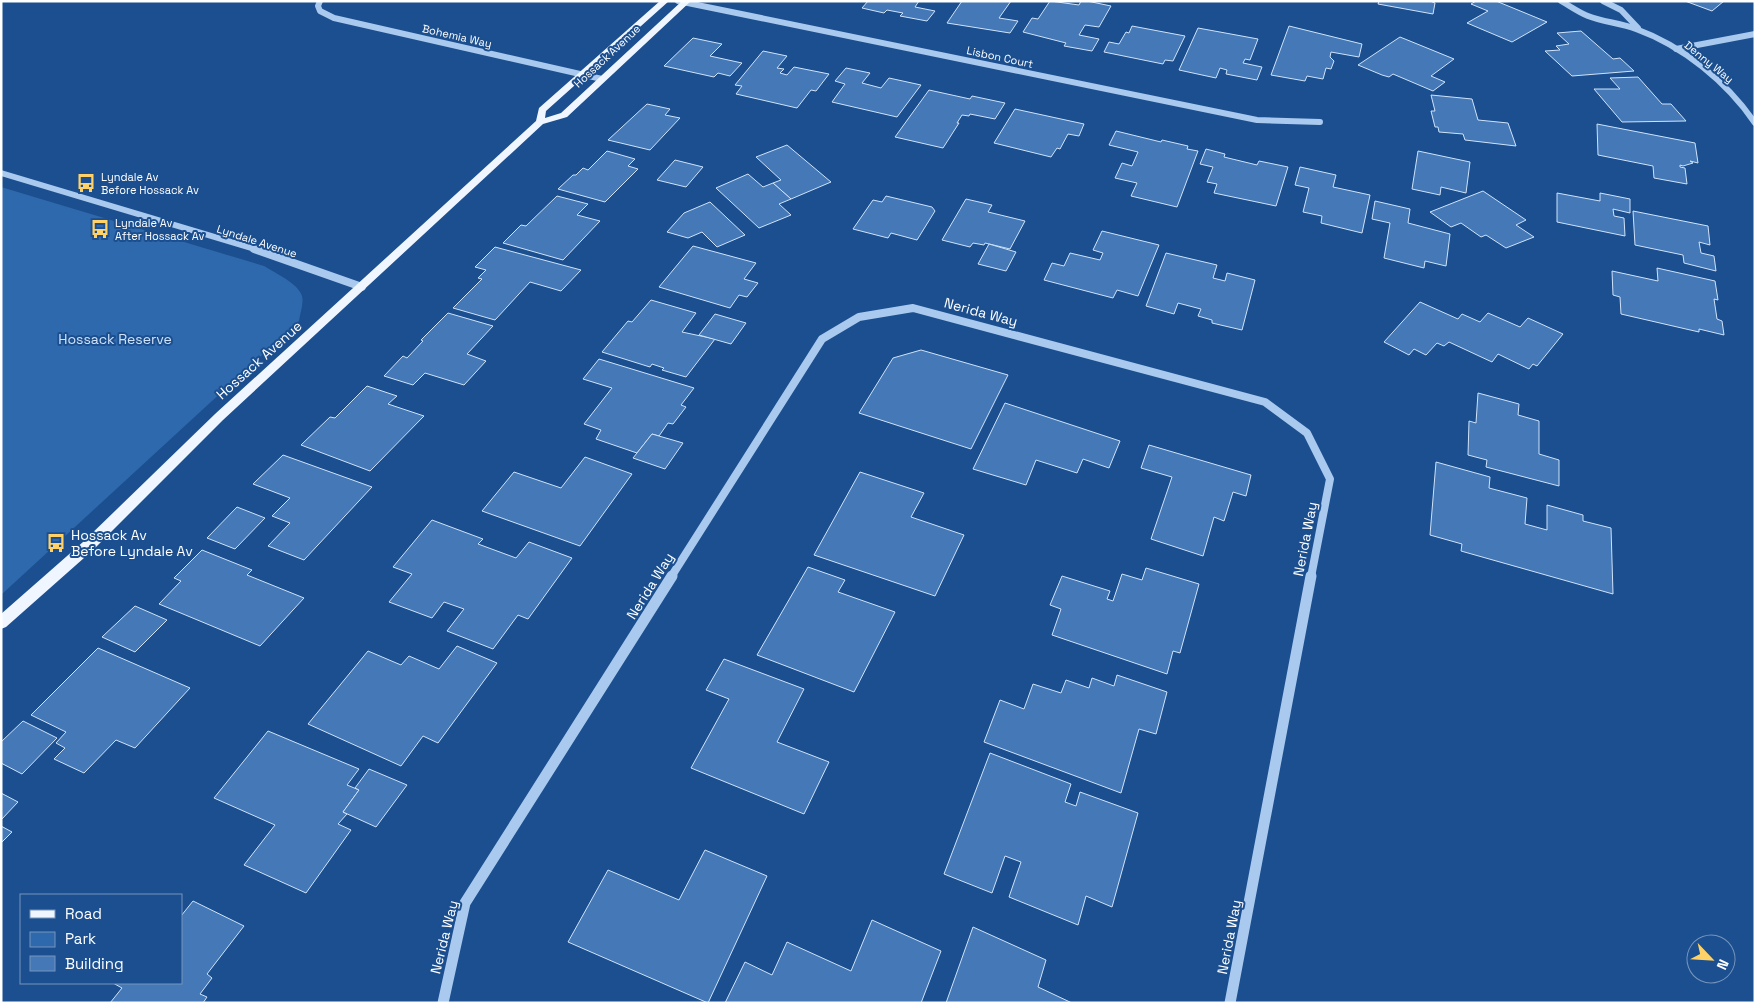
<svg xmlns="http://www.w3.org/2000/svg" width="1756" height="1004" viewBox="0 0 1756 1004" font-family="'Space Grotesk',sans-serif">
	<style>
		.green { fill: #2e69ad }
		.building { fill: #4478b7; stroke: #cfe3fa }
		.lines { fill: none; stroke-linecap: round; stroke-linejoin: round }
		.minor-far2 { stroke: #a9c9ee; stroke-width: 6 }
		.minor-far1 { stroke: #a9c9ee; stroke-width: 8 }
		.minor { stroke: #a9c9ee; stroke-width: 11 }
		.major { fill: #f0f6ff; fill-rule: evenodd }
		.labels { text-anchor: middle; stroke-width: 4; stroke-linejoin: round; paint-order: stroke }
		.far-street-label { font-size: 11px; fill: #fff; stroke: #1b4f8f }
		.far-poi-label { font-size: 11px; fill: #fff; stroke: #1b4f8f; text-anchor: start }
		.street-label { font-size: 14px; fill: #fff; stroke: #1b4f8f }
		.park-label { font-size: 14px; fill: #cfe3fa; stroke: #1b4f8f }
		.poi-label { font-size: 14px; fill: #fff; stroke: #1b4f8f; text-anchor: start }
	</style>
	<rect width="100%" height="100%" fill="#1b4f8f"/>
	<path class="green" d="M1 187 264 266C275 273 298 283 302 296 304 304 300 313 299 321L1 595Z"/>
	<g class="building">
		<polygon points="868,1 919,1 915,7 935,11 927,21 900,16 903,13 887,10 884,13 862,8"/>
		<polygon points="962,1 1011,1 999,18 1018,21 1010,33 947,23"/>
		<polygon points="1050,1 1079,5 1081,1 1087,1 1111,6 1099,27 1085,25 1079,35 1099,39 1092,51 1064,46 1066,43 1023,32 1032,18 1038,19"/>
		<polygon points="1379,1 1430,1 1435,3 1433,14 1378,4"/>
		<polygon points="1476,1 1496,1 1547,22 1512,42 1467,23 1488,11 1471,4"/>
		<polygon points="1685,1 1724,1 1712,11"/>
		<polygon points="1132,26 1185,36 1173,61 1165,60 1163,64 1104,52 1109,42 1119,44 1126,32 1129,33"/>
		<polygon points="1289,26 1362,44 1359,57 1331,52 1330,57 1334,61 1331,69 1326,68 1323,79 1307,76 1305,81 1271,75"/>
		<polygon points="1198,28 1258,39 1250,60 1245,59 1243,63 1262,67 1257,80 1226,74 1227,70 1220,68 1216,78 1179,70"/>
		<polygon points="1581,31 1613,59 1620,58 1634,71 1572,76 1545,51 1560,50 1556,46 1569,44 1557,33"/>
		<polygon points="1400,37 1454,59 1431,76 1445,82 1433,91 1393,74 1389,77 1382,75 1358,65"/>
		<polygon points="693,38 722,44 710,56 742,63 730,76 718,73 714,77 664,66"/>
		<polygon points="763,51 787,56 777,68 784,69 780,73 787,75 794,67 829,74 816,91 811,90 797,108 736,94 742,86 735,85"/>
		<polygon points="846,68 870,73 862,83 881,88 889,78 921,85 897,117 832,102 845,84 835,81"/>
		<polygon points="1638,77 1662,104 1671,104 1686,121 1622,122 1594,89 1620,89 1610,78"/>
		<polygon points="929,90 970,99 972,96 1005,103 995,119 970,114 969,116 962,115 957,123 959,123 943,148 895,137"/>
		<polygon points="1431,95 1472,99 1478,120 1508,123 1516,146 1465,140 1463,134 1439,132 1438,127 1435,127 1431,111 1435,111"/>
		<polygon points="647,104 670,109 665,115 680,118 650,150 608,140"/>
		<polygon points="1015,109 1084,124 1079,136 1068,134 1060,149 1057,148 1051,157 994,143"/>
		<polygon points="1597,124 1695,143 1698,163 1690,161 1693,163 1683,166 1680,165 1680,167 1685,168 1687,184 1654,178 1653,166 1598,155"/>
		<polygon points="1116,131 1161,142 1162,140 1188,146 1187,149 1198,151 1177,207 1131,196 1137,183 1115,178 1122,163 1132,166 1138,152 1109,145"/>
		<polygon points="787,145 831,182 791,199 773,183 781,180 756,157"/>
		<polygon points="1206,149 1225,154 1224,157 1257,165 1259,161 1288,167 1276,206 1214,193 1217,184 1207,182 1213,167 1200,164"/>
		<polygon points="607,151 635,159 628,166 638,169 605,202 558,189 573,175 576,175 583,168 588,170"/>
		<polygon points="1418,151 1470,162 1466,193 1441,187 1440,195 1412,189"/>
		<polygon points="675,160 703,167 686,187 657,180"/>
		<polygon points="1300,167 1336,175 1333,187 1370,195 1362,233 1321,223 1322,216 1303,212 1309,188 1295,185"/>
		<polygon points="748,174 763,187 773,183 791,199 779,204 791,215 759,228 716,188"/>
		<polygon points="1483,191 1526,220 1516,225 1534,237 1506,248 1486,235 1481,237 1461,223 1451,227 1430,212"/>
		<polygon points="1557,193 1600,201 1600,193 1630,199 1630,213 1613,209 1614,216 1624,218 1625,236 1557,222"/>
		<polygon points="557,196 588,204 577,215 600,221 563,260 503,243 521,225 526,226"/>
		<polygon points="886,196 932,207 935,211 917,240 891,233 888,238 853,229 873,200 882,202"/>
		<polygon points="966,199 992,205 988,212 1025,221 1010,249 985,243 984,245 973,243 970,247 942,240"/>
		<polygon points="1375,201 1410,209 1408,223 1450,234 1446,266 1425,261 1424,268 1384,258 1390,223 1372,219"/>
		<polygon points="710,202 745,235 717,247 702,232 688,238 667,232 684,213"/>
		<polygon points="1633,211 1708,226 1710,245 1699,242 1701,253 1714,256 1716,271 1684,263 1683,255 1635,245"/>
		<polygon points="1102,231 1159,245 1138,296 1117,290 1113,298 1044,280 1052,263 1064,266 1070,253 1100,260 1103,253 1093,250"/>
		<polygon points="989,244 1016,252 1006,271 978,264"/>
		<polygon points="693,246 756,263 744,279 758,283 747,297 739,295 730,308 659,287"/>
		<polygon points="495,247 581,270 561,291 530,282 495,320 453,308 482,279 478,278 486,270 475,267"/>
		<polygon points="1166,253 1217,265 1213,278 1225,281 1227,273 1255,280 1242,330 1212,323 1212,320 1198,316 1201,309 1178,303 1174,314 1146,306"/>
		<polygon points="1657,268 1715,281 1718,300 1714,299 1717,319 1722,321 1724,335 1699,329 1699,332 1621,314 1620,297 1613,295 1612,271 1658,281"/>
		<polygon points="651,300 696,313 682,332 715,339 686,377 662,370 664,368 652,364 650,367 602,352 628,321 632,322"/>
		<polygon points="1420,302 1458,319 1462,314 1480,322 1488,313 1520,327 1528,318 1563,334 1537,366 1533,364 1529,369 1498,354 1492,362 1449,342 1444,346 1437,343 1426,355 1414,349 1409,355 1384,342"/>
		<polygon points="448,313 493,326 467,354 486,361 464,385 425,373 413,385 384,376 403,356 407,358 423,341 421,340"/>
		<polygon points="715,314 746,323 731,344 699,335"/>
		<polygon points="921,350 1008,375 971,449 859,413 893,358"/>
		<polygon points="599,359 694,388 681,405 686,407 673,424 668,423 659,436 652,434 637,453 596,439 601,430 584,424 612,388 583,379"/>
		<polygon points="367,386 397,396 388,404 424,416 370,471 301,445 330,417 335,418"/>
		<polygon points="1478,393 1519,404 1518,415 1539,421 1539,454 1559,460 1559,486 1486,467 1487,460 1468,455 1469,421 1476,423"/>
		<polygon points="1005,403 1120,441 1109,468 1083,459 1077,473 1036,460 1026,485 973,469"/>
		<polygon points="652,434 683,443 665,469 633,458"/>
		<polygon points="1149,445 1251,475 1246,496 1233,492 1224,521 1214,517 1203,556 1151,539 1172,477 1141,468"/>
		<polygon points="283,455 372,487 304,560 268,546 290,523 272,516 290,498 253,484"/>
		<polygon points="585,457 632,474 580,546 482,511 514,472 561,488"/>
		<polygon points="1436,462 1490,477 1489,488 1527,498 1525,524 1547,530 1547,505 1583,515 1583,521 1611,528 1613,594 1461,551 1462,544 1430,535"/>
		<polygon points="860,472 924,493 911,517 964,535 935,596 814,555"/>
		<polygon points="237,507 265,518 235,549 207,538"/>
		<polygon points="432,520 483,539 478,544 516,558 529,542 572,558 528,619 518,615 493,649 447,631 464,609 444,602 432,618 389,602 412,574 393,567"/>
		<polygon points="202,550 252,570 247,575 304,598 260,646 159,604 181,581 174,578"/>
		<polygon points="808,567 845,580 838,592 895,612 854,692 757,655"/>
		<polygon points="1146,568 1199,584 1180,653 1173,651 1167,674 1052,635 1061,609 1050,605 1062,576 1110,591 1107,599 1113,601 1122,574 1142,580"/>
		<polygon points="135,606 167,620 135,652 102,637"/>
		<polygon points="457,646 497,663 438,743 423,736 401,766 308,724 368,651 401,665 409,656 439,669"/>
		<polygon points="98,648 190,688 135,748 116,740 84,773 54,759 65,748 56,743 66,732 31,715"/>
		<polygon points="724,659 804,689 777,742 829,762 804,814 691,768 729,699 706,690"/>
		<polygon points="1117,675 1167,692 1156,734 1139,729 1121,793 984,742 1000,700 1024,709 1033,684 1061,693 1066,680 1089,688 1092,678 1114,686"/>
		<polygon points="23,721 57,738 22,774 1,763 1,742"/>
		<polygon points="268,731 359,769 347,785 359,790 343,812 347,814 338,824 351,830 306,893 244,865 275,825 214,798"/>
		<polygon points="990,753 1071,784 1065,802 1076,806 1080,792 1138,813 1112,907 1086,896 1078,925 1009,897 1021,862 1005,856 992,893 944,874"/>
		<polygon points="369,769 407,785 376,827 343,812 359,790 355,788"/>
		<polygon points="1,793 18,802 1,820"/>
		<polygon points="1,826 12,832 1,843"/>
		<polygon points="705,850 767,876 708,1003 568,942 608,870 679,900"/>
		<polygon points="193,901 244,926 207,974 212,978 200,994 207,997 203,1003 110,1003 122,988 113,983 181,983 181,916"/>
		<polygon points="872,920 941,951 921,1003 725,1003 745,962 772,975 787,942 851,971"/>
		<polygon points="973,927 1046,960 1038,987 1072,1003 946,1003"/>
	</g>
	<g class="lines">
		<g class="minor-far2">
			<polyline points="320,1 318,6 320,11 334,18 602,79"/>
			<polyline points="678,1 1257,120 1320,122"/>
			<path d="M1561 1C1570 6 1578 12 1588 16 1603 22 1621 23 1636 29 1683 46 1727 82 1755 123"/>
			<polyline points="1603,1 1621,10 1638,28"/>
			<polyline points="1676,49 1755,34"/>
			<polyline points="1,173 258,250"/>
		</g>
		<g class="minor-far1">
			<polyline points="254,249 362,287"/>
			<polyline points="671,577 822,339 859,317 913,308 1265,402 1307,433 1330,479 1311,577"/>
		</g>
		<g class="minor">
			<polyline points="443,1003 465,903 672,576"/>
			<polyline points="1230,1003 1311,576"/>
		</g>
		<polygon class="major" points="660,1 669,1 546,111 545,118 561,113 682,1 691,1 567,117 543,124 223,420 93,550 6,627 1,629 1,614 83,542 215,414 536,121 539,108"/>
	</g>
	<defs>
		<g id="bus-bare" transform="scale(1.5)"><path d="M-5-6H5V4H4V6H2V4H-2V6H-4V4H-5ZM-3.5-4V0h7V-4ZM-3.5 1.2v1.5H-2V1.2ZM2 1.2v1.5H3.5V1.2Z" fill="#ffd166" stroke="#1b4f8f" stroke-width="2.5" paint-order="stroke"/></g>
	</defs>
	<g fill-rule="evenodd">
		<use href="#bus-bare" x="86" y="183"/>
		<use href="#bus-bare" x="100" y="229"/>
		<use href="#bus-bare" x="56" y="543"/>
	</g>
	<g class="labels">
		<g class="far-street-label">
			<text transform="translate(457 36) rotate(13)" y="4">Bohemia Way</text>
			<text transform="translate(607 56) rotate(-43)" y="4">Hossack Avenue</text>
			<text transform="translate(1000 57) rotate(12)" y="4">Lisbon Court</text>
			<text transform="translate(1709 62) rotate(39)" y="4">Denny Way</text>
			<text transform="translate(257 241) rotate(18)" y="4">Lyndale Avenue</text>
		</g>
		<g class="far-poi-label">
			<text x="101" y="181">Lyndale Av<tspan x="101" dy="13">Before Hossack Av</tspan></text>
			<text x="115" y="227">Lyndale Av<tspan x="115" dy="13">After Hossack Av</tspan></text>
		</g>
		<g class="street-label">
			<text transform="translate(981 312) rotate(15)" y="5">Nerida Way</text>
			<text transform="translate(259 360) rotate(-42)" y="5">Hossack Avenue</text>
			<text transform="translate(1305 539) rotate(-79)" y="5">Nerida Way</text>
			<text transform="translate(650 586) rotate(-58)" y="5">Nerida Way</text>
			<text transform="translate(444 937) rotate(-76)" y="5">Nerida Way</text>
			<text transform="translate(1229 937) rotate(-79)" y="5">Nerida Way</text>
		</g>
		<g class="park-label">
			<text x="115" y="344">Hossack Reserve</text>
		</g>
		<g class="poi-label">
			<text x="71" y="540">Hossack Av<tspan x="71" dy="16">Before Lyndale Av</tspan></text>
		</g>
	</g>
	<rect width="1756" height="1004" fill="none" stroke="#ffffff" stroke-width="5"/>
	<rect x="20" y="894" width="162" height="90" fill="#1b4f8f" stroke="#7695bc"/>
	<rect x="30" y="910" width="25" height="8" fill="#f0f6ff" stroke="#7695bc"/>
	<text x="65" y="919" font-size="15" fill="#ffffff">Road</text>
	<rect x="30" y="932" width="25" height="15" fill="#2e69ad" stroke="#7695bc"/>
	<text x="65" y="944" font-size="15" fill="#ffffff">Park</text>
	<rect x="30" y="956" width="25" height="15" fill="#4478b7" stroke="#7695bc"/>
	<text x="65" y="969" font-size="15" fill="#ffffff">Building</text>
	<g transform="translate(1711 959) rotate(115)"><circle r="24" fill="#1b4f8f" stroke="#7695bc"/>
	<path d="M0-4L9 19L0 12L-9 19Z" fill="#ffd166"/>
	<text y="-8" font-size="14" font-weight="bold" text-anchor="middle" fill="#ffffff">N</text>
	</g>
</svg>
